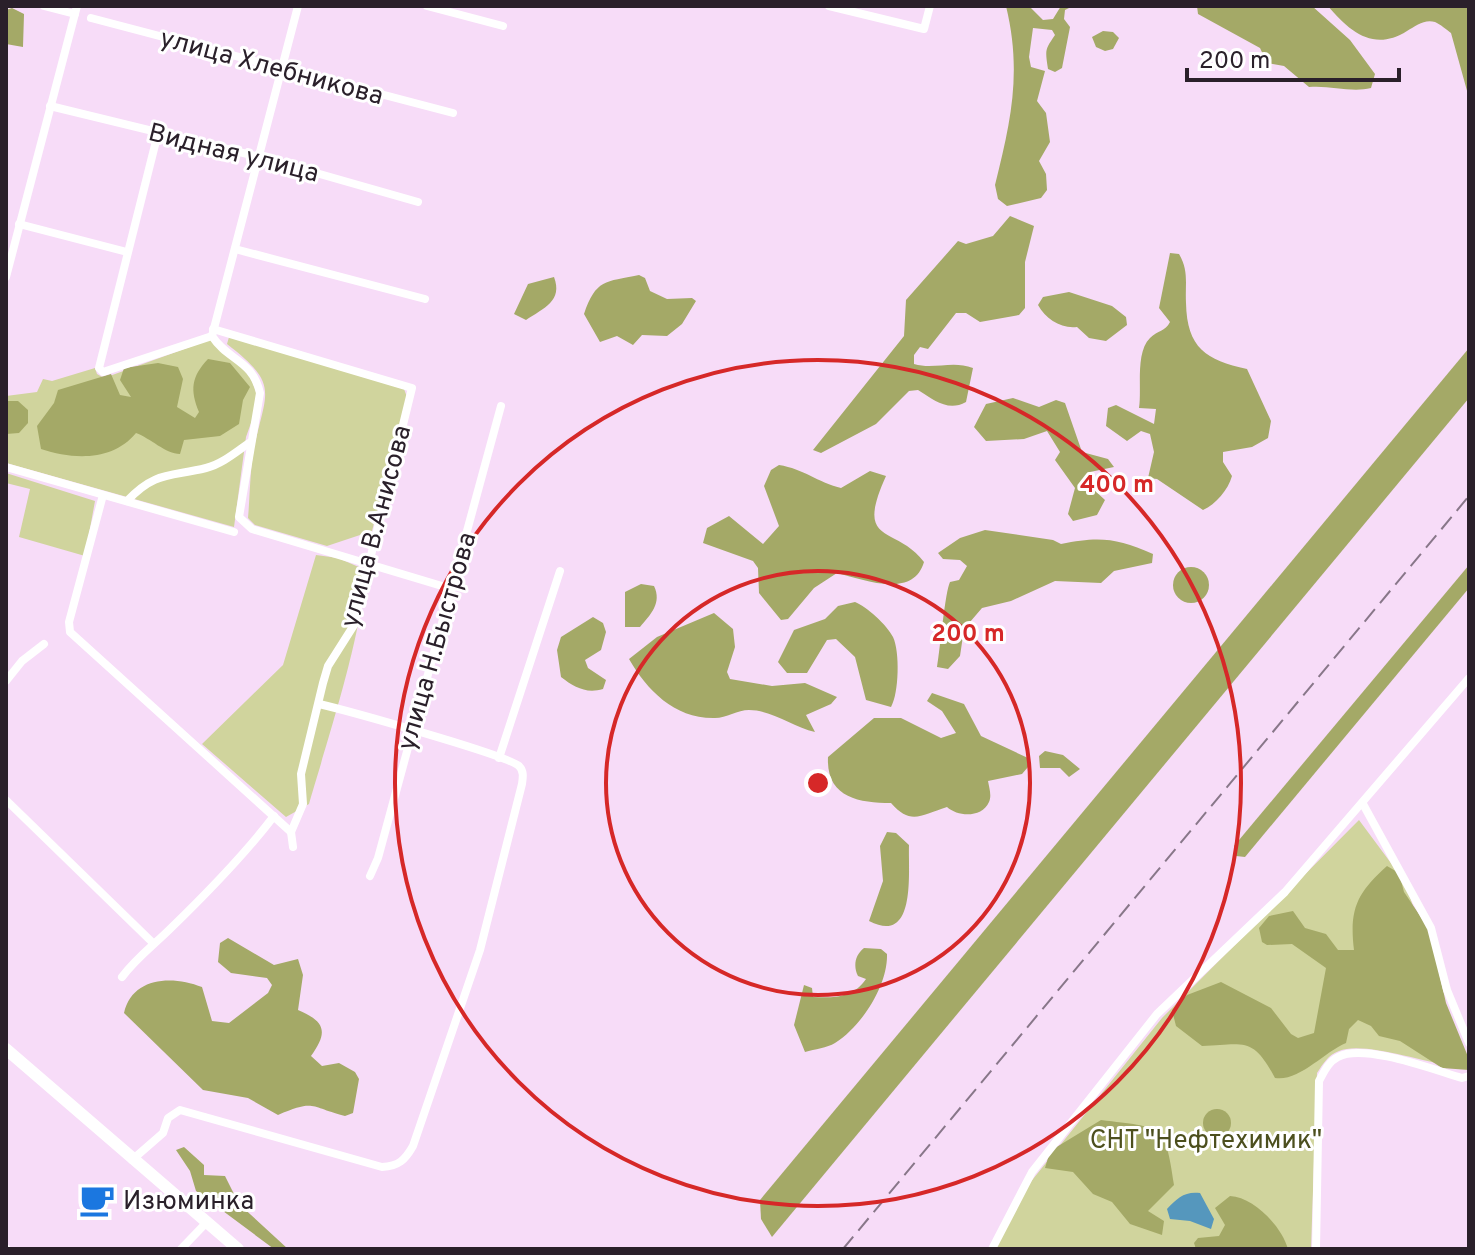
<svg xmlns="http://www.w3.org/2000/svg" width="1475" height="1255" viewBox="0 0 1475 1255" font-family="Overpass,sans-serif">
	<style>
		.green { fill: #d0d49d }
		.forest { fill: #a4a967 }
		.water { fill: #5597bd }
		.lines { fill: none; stroke-linecap: round; stroke-linejoin: round }
		.street { stroke: #fff; stroke-width: 8 }
		.primary { stroke: #fff; stroke-width: 12 }
		.rail { stroke: #887789; stroke-width: 2; stroke-dasharray: 16 8; stroke-linecap: butt }
		.ring { fill: none; stroke: #d62828; stroke-width: 4 }
		.labels { text-anchor: middle; stroke-width: 6; stroke-linejoin: round; paint-order: stroke }
		.street-label { font-size: 26px; fill: #2a202a; stroke: #fff }
		.park-label { font-size: 26px; fill: #4c4f1d; stroke: #fff }
		.poi-label { font-size: 26px; fill: #2a202a; stroke: #fff; text-anchor: start }
		.centre { fill: #d62828; stroke: #fff; stroke-width: 4 }
		.ring-label { font-size: 24px; text-anchor: middle; font-weight: bold; fill: #d62828; stroke: #fff; stroke-width: 6; stroke-linejoin: round; paint-order: stroke }
	</style>
	<rect width="100%" height="100%" fill="#f7dcf8"/>
	<g class="green">
		<path d="M229 337 404 389 407 397 372 531 327 546 255 525 248 518C250 495 250 470 254 448 266 391 280 385 227 344Z"/>
		<polygon points="212,339 249,372 256,392 256,409 246,437 234,527 6,463 6,396 37,392 43,379 52,381 95,368 97,374 104,378"/>
		<polygon points="6,473 95,501 85,556 19,537 30,489 6,483"/>
		<path d="M316 555 338 558 361 568C375 598 320 764 309 804L286 817 202 744 283 665Z"/>
		<path d="M1359 820 1405 882 1460 1047 1447 1065C1420 1061 1362 1041 1339 1051 1328 1055 1323 1064 1317 1073L1311 1249H994L1021 1194 1162 1018Z"/>
	</g>
	<g class="forest">
		<path d="M1006 6 1030 7 1043 20 1053 19 1061 6H1073L1065 10 1064 19 1070 27 1062 68 1055 72 1048 69C1045 49 1045 50 1055 35L1052 30 1033 28 1029 57 1031 67 1045 71 1037 101 1046 113 1050 142 1039 161 1046 174 1047 190 1041 198 1007 206 998 199 995 185C1011 121 1022 72 1006 6Z"/>
		<path d="M1197 6H1312L1350 40 1375 74 1371 88C1351 93 1330 85 1309 87L1284 66 1267 63 1260 48 1198 14Z"/>
		<path d="M1328 6H1469V98L1451 33C1447 30 1440 24 1435 22 1424 19 1416 26 1407 31 1374 52 1350 32 1328 6Z"/>
		<polygon points="12,8 24,14 23,47 6,44 6,10"/>
		<polygon points="1103,31 1113,32 1119,38 1113,49 1105,51 1096,47 1092,37"/>
		<path d="M1010 216 1034 226 1025 262V308L1019 315 980 322 966 313H956L928 349 920 347 914 355V364C934 370 952 360 973 368L966 402C948 412 934 400 918 390L909 391 876 424 821 453 813 450 904 336 906 300 958 241 966 244 993 236Z"/>
		<path d="M1170 253 1179 254C1189 271 1185 283 1186 303 1187 348 1206 360 1247 369L1271 421 1268 438 1252 447 1223 452V462L1232 476C1228 490 1216 504 1203 510L1157 479 1148 478 1154 452 1150 434 1141 431 1127 441 1106 426 1108 408 1116 405 1154 424 1156 409 1139 408C1142 388 1135 353 1150 338 1158 330 1165 332 1170 322L1159 308Z"/>
		<path d="M639 275 645 278 650 291 667 299 692 298 696 301 682 324 667 336 642 335 633 345 617 336 600 342 584 314C596 279 605 282 639 275Z"/>
		<path d="M554 277C563 301 544 308 526 320L514 314 528 284Z"/>
		<path d="M1069 292 1112 306 1126 317 1127 325 1106 341 1089 338 1077 327C1061 329 1046 319 1038 305L1043 297Z"/>
		<polygon points="1469,348 1469,398 772,1237 761,1219 760,1200"/>
		<path d="M208 359 230 363 250 387 243 400 239 424 220 436 184 440 180 454C166 454 150 438 136 433 113 461 74 460 41 449L37 426 54 403 58 390 111 374 120 395 131 397 120 380 124 368 158 363 178 367 183 379 177 407 195 418 199 412C190 390 191 377 208 359Z"/>
		<polygon points="1013,398 1039,407 1056,400 1065,403 1082,452 1108,459 1114,467 1090,472 1093,489 1105,500 1097,515 1073,521 1068,514 1075,488 1055,460 1060,452 1047,431 1024,439 986,441 974,427 986,404"/>
		<polygon points="6,401 18,401 28,410 28,423 19,433 6,434"/>
		<path d="M779 465C804 469 817 482 841 488L870 471 886 476C854 547 895 524 924 562 913 600 862 579 837 573L814 588 788 619 781 620 759 593 758 568 753 561 703 543 707 528 729 516 763 544 779 526 764 486 771 470Z"/>
		<path d="M985 530 1053 540 1061 544C1099 536 1117 538 1153 554L1152 563 1114 571 1101 583 1055 581 1011 601 982 608 964 629 960 656 948 669 937 667C940 650 945 592 950 582L959 580 967 566 960 560 943 559 938 553 960 538Z"/>
		<polygon points="1469,565 1469,588 1245,857 1236,856 1234,846"/>
		<circle cx="1191" cy="585" r="18"/>
		<path d="M641 584 654 586C662 603 651 614 640 627H625V592Z"/>
		<path d="M855 602C866 606 887 625 893 637 900 652 899 693 891 707L866 700 855 657 836 639 827 640 807 673H787L778 662 794 630 825 619 838 606Z"/>
		<path d="M714 613 733 629 735 647 727 672 730 679 772 686 805 683 837 697 831 704 806 715 815 732C793 727 772 710 749 710 737 710 725 719 713 718 674 718 647 690 629 659L657 637Z"/>
		<path d="M593 617 603 623 606 632 601 650 585 660 588 668 606 680 603 689C586 694 574 687 561 677L557 650 561 637Z"/>
		<path d="M932 693 964 704 981 736 1028 758V767L1022 774 988 781C989 787 992 796 989 802 982 818 958 817 947 807 921 815 911 826 891 803 858 803 826 797 828 757L874 718H901L941 738 956 733 942 711 927 701Z"/>
		<polygon points="1045,751 1063,755 1080,769 1069,777 1060,768 1040,768 1039,756"/>
		<path d="M887 832 896 833 909 845C908 872 917 946 869 921L883 881 880 846Z"/>
		<path d="M1387 866 1399 873 1404 892 1429 929 1446 1003 1469 1059V1070L1442 1068 1400 1041 1379 1036 1371 1026 1358 1020 1349 1029 1346 1043C1324 1052 1299 1082 1275 1078 1253 1037 1246 1044 1202 1046L1176 1026 1172 1010 1187 995 1221 982 1271 1008 1291 1034 1298 1038 1314 1033 1326 968 1292 944 1267 945 1262 942 1259 928 1269 916 1293 911 1305 928 1326 934 1338 950H1354C1349 909 1357 893 1387 866Z"/>
		<path d="M228 938 274 965 298 959 303 975 298 1010C326 1022 328 1032 311 1056L322 1066 339 1063 355 1072 359 1079 353 1113 345 1116C309 1107 316 1099 278 1115L248 1098 203 1090 124 1013C132 977 172 975 202 987L212 1021 229 1023 268 993 272 985 267 978 231 973 218 962 220 943Z"/>
		<path d="M864 948 881 949 887 954C888 985 862 1026 835 1043 827 1048 815 1049 805 1052L794 1025 804 985 812 988 813 997C834 998 853 998 866 979L858 976C853 966 855 955 864 948Z"/>
		<circle cx="1217" cy="1123" r="14"/>
		<path d="M1101 1120C1162 1128 1165 1122 1174 1185L1148 1211 1164 1221 1162 1235 1130 1224 1112 1202 1093 1194 1073 1172 1045 1168 1050 1151Z"/>
		<polygon points="184,1147 204,1165 204,1175 225,1176 239,1204 288,1249 274,1249 196,1191 190,1171 176,1150"/>
		<path d="M1230 1196C1254 1197 1282 1227 1288 1249H1196L1194 1243 1198 1238 1219 1236 1225 1225 1215 1208Z"/>
	</g>
	<path class="water" d="M1200 1193 1214 1219 1211 1229 1190 1221 1170 1219 1167 1209C1177 1198 1185 1191 1200 1193Z"/>
	<g class="lines">
		<g class="street">
			<polyline points="44,6 75,14"/>
			<path d="M298 6 212 336C228 361 252 359 260 393L239 517 252 529 452 589"/>
			<polyline points="427,6 503,26"/>
			<polyline points="829,6 924,29 930,6"/>
			<polyline points="91,18 453,113"/>
			<polyline points="50,106 260,157 418,202"/>
			<polyline points="158,133 99,368 103,372 212,336"/>
			<polyline points="19,224 127,252"/>
			<polyline points="235,249 425,299"/>
			<polyline points="6,277 77,6"/>
			<polyline points="213,329 412,388 354,625 328,666 323,683 301,774 303,804 291,832 293,847"/>
			<polyline points="6,467 234,532"/>
			<polyline points="103,495 69,622 70,632 291,832"/>
			<path d="M127 501C155 471 170 477 206 468 222 464 236 452 249 443"/>
			<polyline points="6,681 22,661 44,644"/>
			<polyline points="499,758 560,571"/>
			<polyline points="6,800 153,943"/>
			<polyline points="1363,804 1431,928 1447,990 1469,1043"/>
			<polyline points="370,876 378,858 501,406"/>
			<path d="M122 977C137 957 154 945 171 928 206 894 245 854 274 816"/>
			<path d="M132 1160 163 1133 168 1118 180 1110 382 1167C399 1166 405 1160 413 1146L480 950 522 784C523 777 524 771 519 766 507 755 345 710 319 704"/>
			<polyline points="6,1248 7,1249"/>
			<polyline points="181,1249 206,1223"/>
			<polyline points="992,1249 1032,1172 1157,1014 1285,892 1469,678"/>
			<path d="M1316 1249 1319 1081C1324 1072 1328 1062 1338 1057 1364 1043 1434 1070 1462 1078L1469 1076"/>
		</g>
		<polyline class="primary" points="6,1049 238,1249"/>
		<polyline class="rail" points="843,1249 1469,496"/>
	</g>
	<g class="ring">
		<circle cx="818" cy="783" r="212"/>
		<circle cx="818" cy="783" r="423"/>
	</g>
	<defs>
		<g id="cafe-bare" transform="scale(2.76)"><path d="M-5.5-4.5H6V0H3Q3 3.5 0 3.5H-2.5Q-5.5 3.5-5.5 0ZM3-3.2v2h1.7v-2ZM-6 4.5H4V6H-6Z" fill="#1b77e0" stroke="#fff" stroke-width="2.5" paint-order="stroke"/></g>
	</defs>
	<g fill-rule="evenodd">
		<use href="#cafe-bare" x="97" y="1200"/>
	</g>
	<g class="labels">
		<g class="street-label">
			<text transform="translate(272 66) rotate(15)" y="9">улица Хлебникова</text>
			<text transform="translate(234 152) rotate(14)" y="9">Видная улица</text>
			<text transform="translate(375 526) rotate(-75)" y="9">улица В.Анисова</text>
			<text transform="translate(436 641) rotate(-74)" y="9">улица Н.Быстрова</text>
		</g>
		<g class="park-label">
			<text x="1206" y="1148">СНТ "Нефтехимик"</text>
		</g>
		<g class="poi-label">
			<text x="123" y="1209">Изюминка</text>
		</g>
	</g>
	<circle cx="818" cy="783" r="12" class="centre"/>
	<g class="ring-label">
		<text x="1117" y="492">400 m</text>
		<text x="968" y="641">200 m</text>
	</g>
	<rect width="1475" height="1255" fill="none" stroke="#2a202a" stroke-width="16"/>
	<path d="M1187 68v12h212v-12" fill="none" stroke="#2a202a" stroke-width="4"/>
	<text x="1199" y="68" font-size="24" fill="#2a202a" stroke="#ffffff" stroke-width="6" paint-order="stroke">200 m</text>
</svg>
